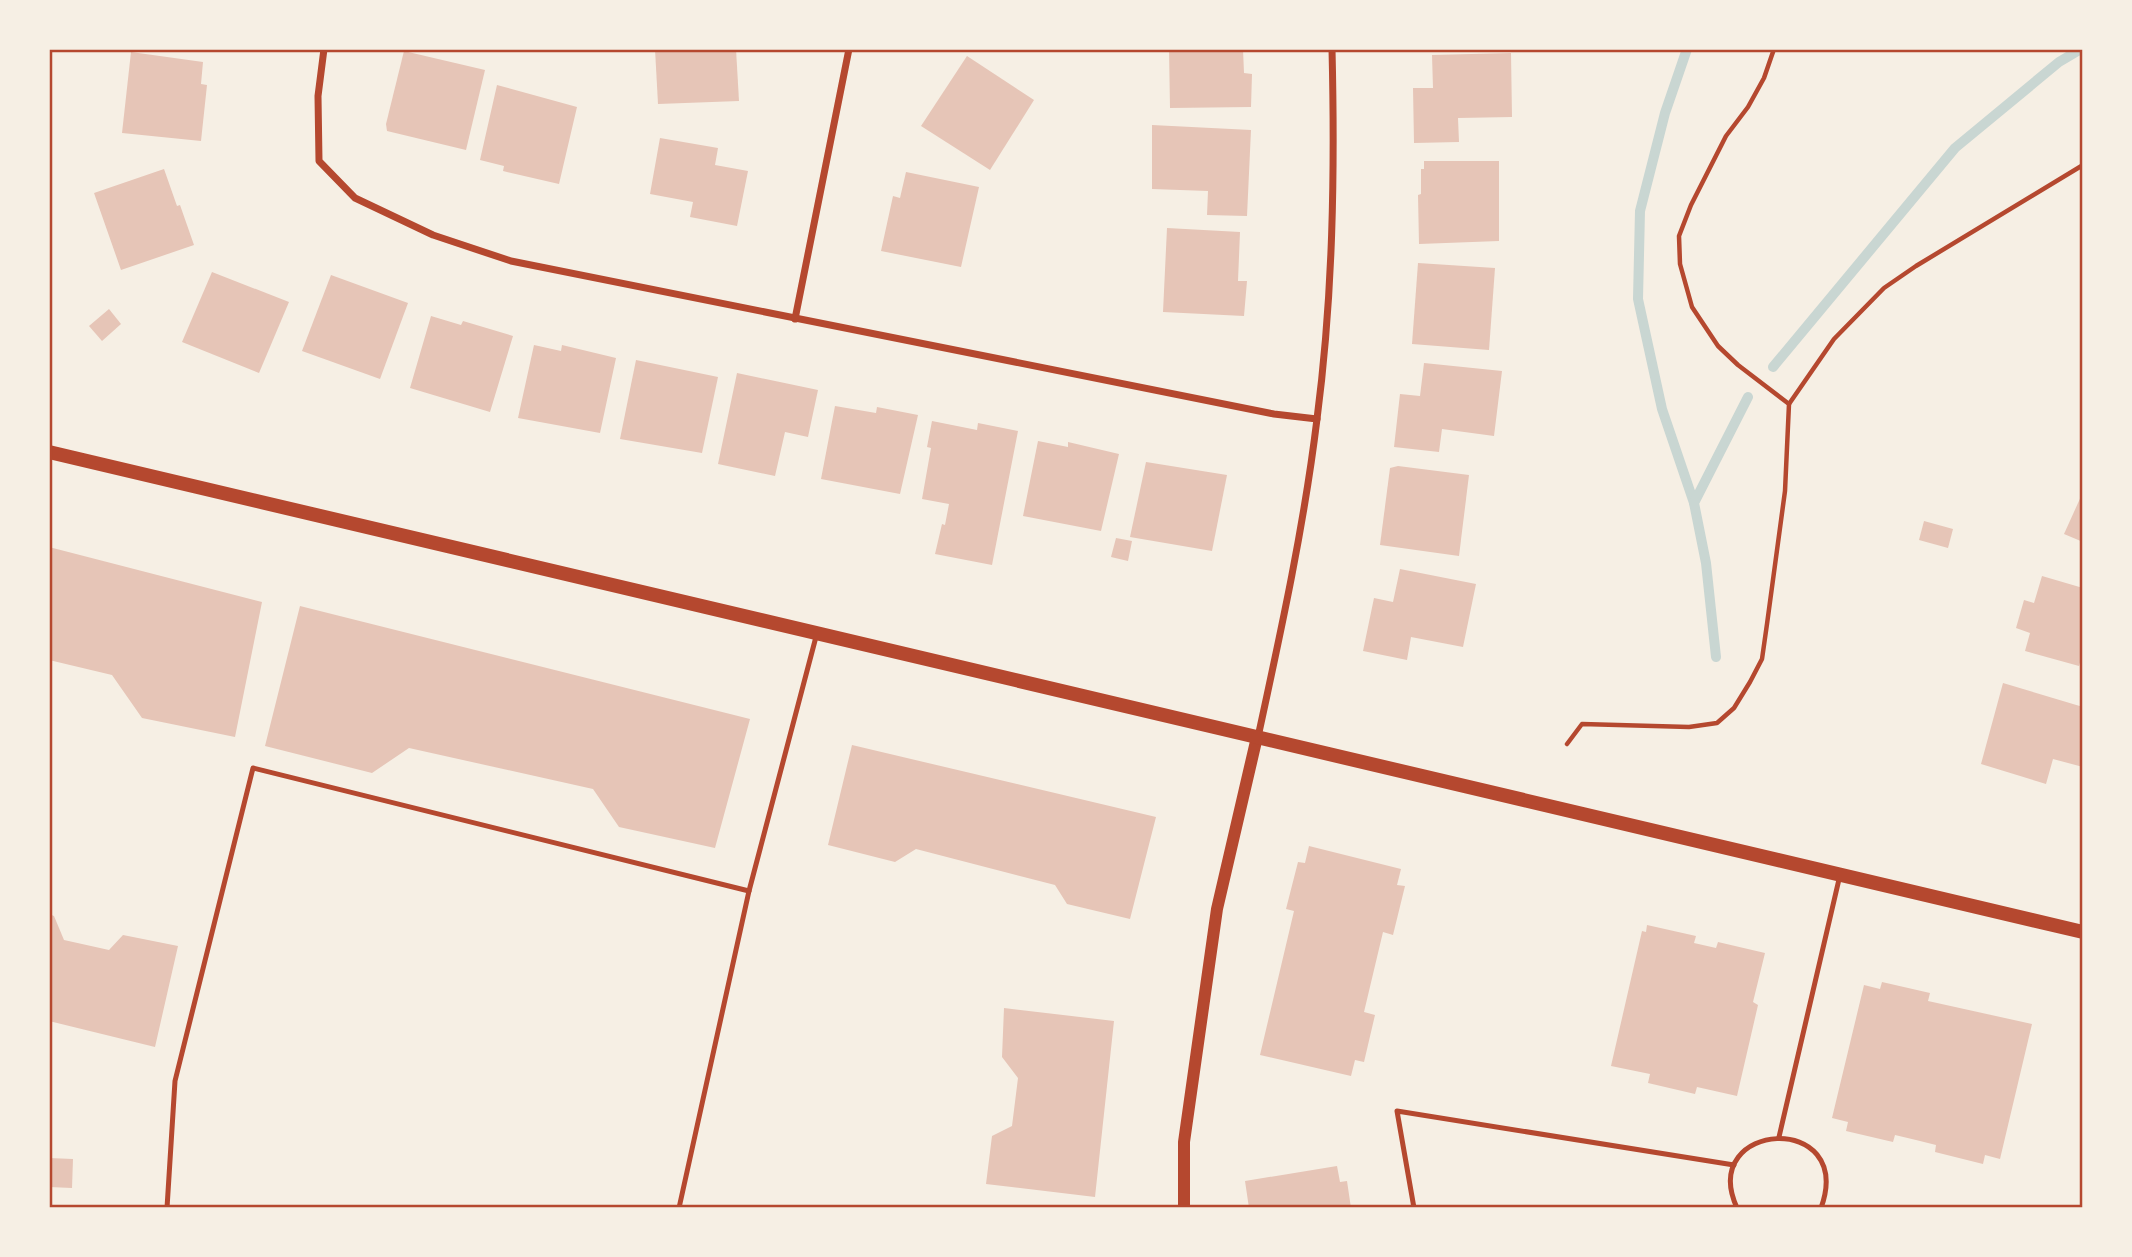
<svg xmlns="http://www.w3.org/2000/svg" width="2132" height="1257" viewBox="0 0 2132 1257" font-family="'Source Sans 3',sans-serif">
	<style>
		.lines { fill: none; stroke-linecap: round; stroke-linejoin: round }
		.stream { stroke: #c9d6d2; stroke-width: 10 }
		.building { fill: #e6c5b7 }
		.path { stroke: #b5482f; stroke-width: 4.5 }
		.service { stroke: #b5482f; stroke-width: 5 }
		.minor { stroke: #b5482f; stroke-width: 7 }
		.tertiary { stroke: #b5482f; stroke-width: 12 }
		.secondary { stroke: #b5482f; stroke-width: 14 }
		.neatline { fill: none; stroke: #b5482f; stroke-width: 2.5 }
	</style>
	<rect width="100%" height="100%" fill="#f6efe4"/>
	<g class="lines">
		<g class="stream">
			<polyline points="1687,49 1665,113 1640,211 1638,299 1662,409 1694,503"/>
			<polyline points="1773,367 1955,148 2059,62 2081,49"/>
			<polyline points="1716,657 1706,563 1694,503 1748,397"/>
		</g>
	</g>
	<g class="building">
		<polygon points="655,49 736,49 739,101 658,104"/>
		<polygon points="1169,49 1243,49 1244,73 1252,74 1251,107 1170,108"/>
		<polygon points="404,51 485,70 466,150 387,131 386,124"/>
		<polygon points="131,52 203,62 201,84 207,85 201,141 122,133"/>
		<polygon points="1511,53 1512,117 1458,118 1459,142 1414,143 1413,88 1433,88 1432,55"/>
		<polygon points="967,56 1034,100 990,170 921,126"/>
		<polygon points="497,85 577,107 559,184 503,171 504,166 480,160"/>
		<polygon points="1152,125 1251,130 1247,216 1207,215 1208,191 1152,189"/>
		<polygon points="660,138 718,148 715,165 748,171 737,226 690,217 693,202 650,194"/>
		<polygon points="1424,161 1499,161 1499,241 1419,244 1418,195 1421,194 1421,169 1424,169"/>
		<polygon points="164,169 177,206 180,205 194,245 121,270 94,193"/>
		<polygon points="906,172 979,187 961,267 881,251 893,196 900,198"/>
		<polygon points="1167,228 1240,232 1238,281 1247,281 1244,316 1163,312"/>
		<polygon points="1418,263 1495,268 1489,350 1412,344"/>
		<polygon points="212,272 289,302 259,373 182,342"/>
		<polygon points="331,275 408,303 380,379 302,351"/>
		<polygon points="109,309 121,324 102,341 89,326"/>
		<polygon points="431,316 461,325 463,321 513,336 490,412 410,388"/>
		<polygon points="534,345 561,351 562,345 616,358 600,433 518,418"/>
		<polygon points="636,360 718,377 702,453 620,439"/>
		<polygon points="1424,363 1502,371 1494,436 1442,429 1439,452 1394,447 1400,394 1420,396"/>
		<polygon points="737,373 818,390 808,437 785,432 775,476 718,464"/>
		<polygon points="835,406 876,413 877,407 918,415 900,494 821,479"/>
		<polygon points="932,421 977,430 978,423 1018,431 992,565 935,554 942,524 945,525 949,504 922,499 931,448 927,447"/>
		<polygon points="1038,441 1068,447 1068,442 1119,454 1101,531 1023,516"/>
		<polygon points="1146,462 1227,475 1212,551 1130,537"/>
		<polygon points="1398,466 1469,475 1459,556 1380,545 1390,468"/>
		<polygon points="2083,492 2083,542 2064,534"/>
		<polygon points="1924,521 1953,529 1948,548 1919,540"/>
		<polygon points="1116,538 1132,541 1128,561 1111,557"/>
		<polygon points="49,547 262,602 235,737 142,718 112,675 49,660"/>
		<polygon points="1400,569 1476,584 1463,647 1411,637 1407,660 1363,651 1374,598 1393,602"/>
		<polygon points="2042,576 2083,588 2083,660 2081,659 2079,666 2025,651 2030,633 2016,628 2024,600 2034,603"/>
		<polygon points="300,606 750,719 715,848 619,827 593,789 409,748 372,773 265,746"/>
		<polygon points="2003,683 2083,707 2083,767 2053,759 2046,784 1981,764"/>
		<polygon points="852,745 1156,817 1130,919 1067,904 1055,885 916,849 895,862 828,845"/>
		<polygon points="1309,846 1401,869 1397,885 1405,886 1393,935 1383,932 1364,1012 1375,1015 1364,1062 1355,1060 1351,1076 1260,1055 1294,911 1286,909 1298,862 1305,863"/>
		<polygon points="49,914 54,916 64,940 109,950 123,935 178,946 155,1047 49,1021"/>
		<polygon points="1647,925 1696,936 1694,943 1716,948 1718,942 1765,953 1753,1002 1758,1005 1737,1096 1697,1087 1695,1094 1648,1083 1650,1074 1611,1066 1642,931 1646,932"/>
		<polygon points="1882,982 1930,993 1928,1001 2032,1024 2000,1159 1985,1155 1983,1164 1935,1152 1936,1145 1916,1140 1895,1135 1893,1142 1846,1131 1848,1122 1832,1118 1864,985 1880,989"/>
		<polygon points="1004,1008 1114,1021 1095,1197 986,1184 992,1136 1012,1126 1018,1078 1002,1057"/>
		<polygon points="49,1158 73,1159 72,1188 49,1187"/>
		<polygon points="1337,1166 1340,1182 1347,1181 1351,1208 1249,1208 1245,1181"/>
	</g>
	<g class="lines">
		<g class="path">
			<polyline points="1789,404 1834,339 1884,288 1916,266 2083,165"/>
			<polyline points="1567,744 1582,724 1689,727 1717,723 1734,708 1750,682 1762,659 1767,624 1785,491 1789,404 1738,365 1718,346 1692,307 1680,264 1679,236 1691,205 1726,136 1748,107 1764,78 1774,49"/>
		</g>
		<g class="service">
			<polyline points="749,891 817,633"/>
			<polyline points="1779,1137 1840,875"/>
			<polyline points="167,1208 175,1081 253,768 749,891 679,1208"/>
			<polyline points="1414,1208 1397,1111 1734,1165"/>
			<path d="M1737 1208C1697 1120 1856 1111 1821 1208"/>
		</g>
		<g class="minor">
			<polyline points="324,49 318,96 319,161 355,198 433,235 511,261 1274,414 1317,419"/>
			<polyline points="795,319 849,49"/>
			<path d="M1258 737C1281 631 1304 526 1317 419 1333 296 1335 173 1332 49"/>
		</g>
		<polyline class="tertiary" points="1184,1208 1184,1142 1217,909 1257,737"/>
		<polyline class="secondary" points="49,452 2083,932"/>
	</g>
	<rect width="2132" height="1257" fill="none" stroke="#f6efe4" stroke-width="102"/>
	<rect x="51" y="51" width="2030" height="1155" class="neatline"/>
</svg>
